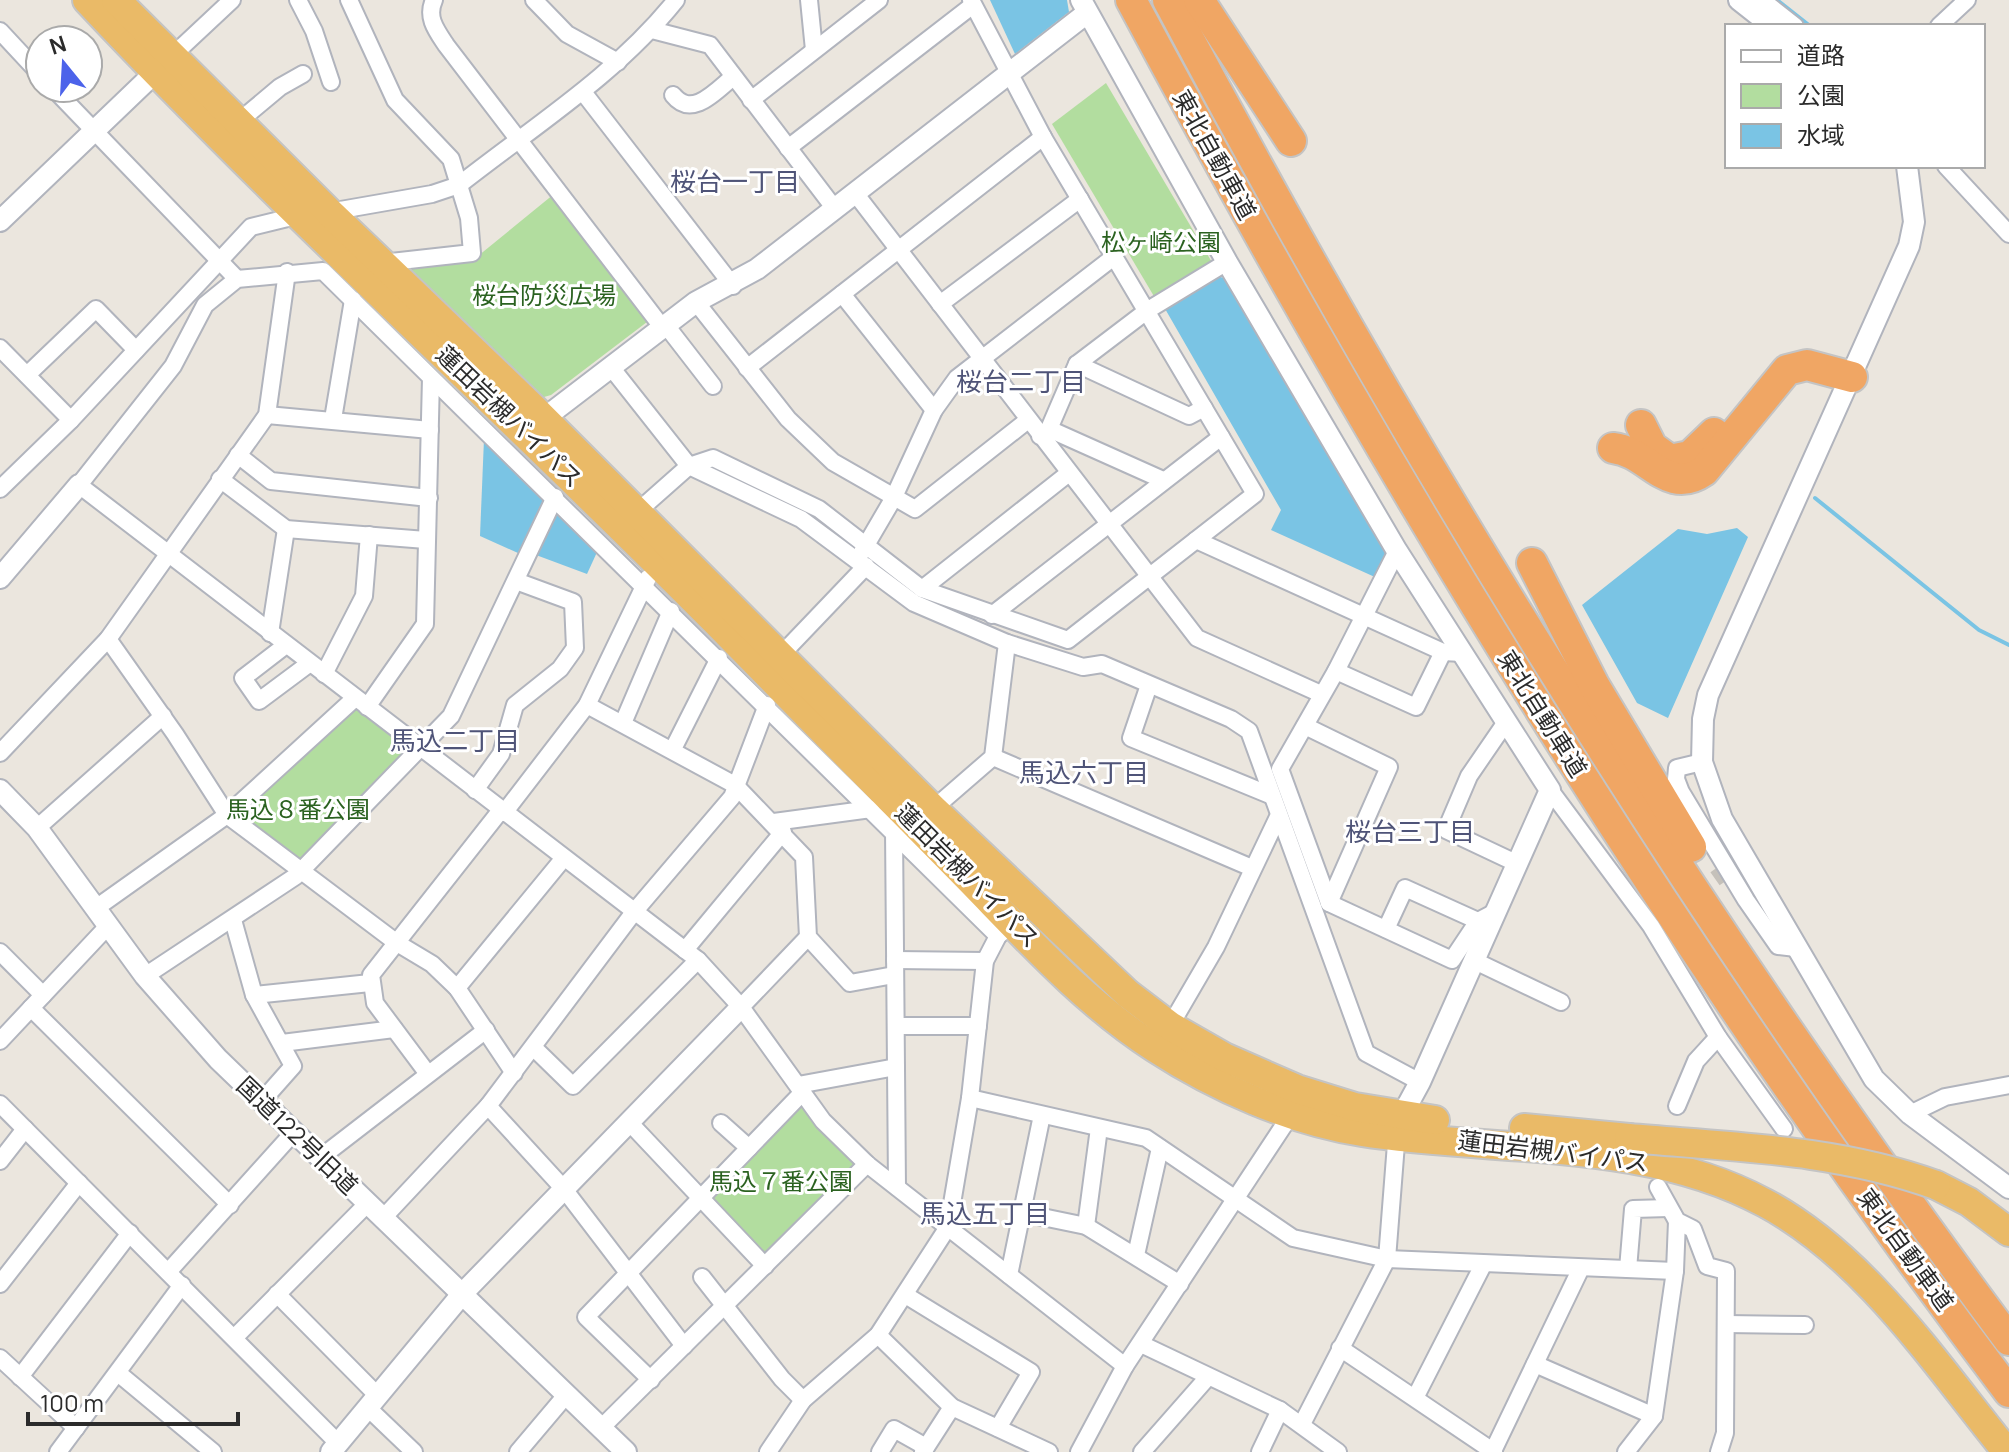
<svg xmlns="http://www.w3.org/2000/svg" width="2009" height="1452" viewBox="0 0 2009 1452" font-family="Manrope,'Noto Sans JP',sans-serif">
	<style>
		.green { fill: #b2dd9f }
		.water { fill: #7ac4e4 }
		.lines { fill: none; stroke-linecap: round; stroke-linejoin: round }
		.stream { stroke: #7ac4e4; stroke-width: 4 }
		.minor-tunnel { stroke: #c5c1ba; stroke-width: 16; stroke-dasharray: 16 8; stroke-linecap: butt }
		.minor-casing { stroke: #b1b4bd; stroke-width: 20 }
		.tertiary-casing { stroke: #b1b4bd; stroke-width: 24 }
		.trunk-casing { stroke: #c4c4c4; stroke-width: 32 }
		.motorway-casing { stroke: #c4c4c4; stroke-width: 34 }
		.minor { stroke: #fff; stroke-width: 16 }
		.tertiary { stroke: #fff; stroke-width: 20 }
		.trunk { stroke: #eaba67; stroke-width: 28 }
		.motorway { stroke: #f0a664; stroke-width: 30 }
		.trunk-bridge-casing { stroke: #c4c4c4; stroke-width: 32; stroke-linecap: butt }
		.trunk-bridge { stroke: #eaba67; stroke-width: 28 }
		.labels { text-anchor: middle; stroke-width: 6; stroke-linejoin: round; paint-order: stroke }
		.street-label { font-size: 24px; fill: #2b2b2b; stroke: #fff }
		.park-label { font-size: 24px; fill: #2b6220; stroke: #fff }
		.neighbourhood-label { font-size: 26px; fill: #4f5478; stroke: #fff }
	</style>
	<rect width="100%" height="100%" fill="#ebe6de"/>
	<g class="green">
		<polygon points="1106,83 1213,264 1155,298 1052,124"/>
		<polygon points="554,194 648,316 647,322 551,395 544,397 403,264 478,256"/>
		<polygon points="351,710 358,710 404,744 404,751 306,859 297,860 238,817 236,811"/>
		<polygon points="802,1103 855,1165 763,1259 707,1199"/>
	</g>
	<g class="water">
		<polygon points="990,0 1067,0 1069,12 1015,54"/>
		<polygon points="1217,276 1224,278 1387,554 1377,578 1271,530 1281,510 1164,307"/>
		<polygon points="484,439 542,497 544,504 518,553 480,536"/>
		<polygon points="562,514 598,550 587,574 536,555 555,516"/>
		<polygon points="1737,528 1748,537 1668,718 1637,703 1582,605 1678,529 1707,534"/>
	</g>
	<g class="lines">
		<g class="stream">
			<polyline points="1777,0 1810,26"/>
			<polyline points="1815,498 1979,630 2009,645"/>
		</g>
		<polyline class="minor-tunnel" points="1656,920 1729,869"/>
		<g class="minor-casing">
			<g id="minor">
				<polyline points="298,0 314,31 331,82"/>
				<polyline points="349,0 395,100 451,159 469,218 472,253 382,263"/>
				<path d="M434 0C426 17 436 30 446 45L662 327"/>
				<polyline points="534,0 567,34 618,62"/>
				<polyline points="809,0 814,50"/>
				<polyline points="1762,0 1795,26"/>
				<polyline points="1939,26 1967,0"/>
				<polyline points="652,30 710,45 835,209"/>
				<polyline points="0,31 40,74"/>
				<polyline points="171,57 232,0"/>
				<polyline points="53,88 237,279"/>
				<polyline points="583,92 733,286"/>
				<path d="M673 95C692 119 716 91 733 77"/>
				<polyline points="751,100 879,0"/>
				<polyline points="237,123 280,87 303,74"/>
				<polyline points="788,148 973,5"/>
				<polyline points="1946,166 2009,234"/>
				<polyline points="855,193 1197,638 1321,694"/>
				<path d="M329 212 432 194 459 185C534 126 616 75 676 0"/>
				<polyline points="842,294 934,410"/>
				<polyline points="696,302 788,419 833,462 915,509 1028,420"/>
				<polyline points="940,304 1080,199"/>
				<polyline points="665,324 713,386"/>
				<polyline points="0,348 71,420"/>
				<polyline points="1077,364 1189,416 1204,408"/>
				<polyline points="610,366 689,466 801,519 914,603 1007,643 1083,667 1102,664 1231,719 1249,731 1366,1053 1420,1082"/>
				<polyline points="747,368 1043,137"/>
				<polyline points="27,375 96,309 136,350"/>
				<polyline points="267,415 430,430"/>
				<polyline points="333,419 353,300"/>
				<polyline points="1049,429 1163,480"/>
				<polyline points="1040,436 1049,429 1077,364 1148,310 1227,262"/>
				<polyline points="238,455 271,481 429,498"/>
				<polyline points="220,479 286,529 426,540"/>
				<polyline points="0,489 71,420 251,227 300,215"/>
				<polyline points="637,512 689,466 713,458 819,509 922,589 1068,640 1255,494 1043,137 971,0"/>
				<polyline points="1196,540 1443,652 1462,653"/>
				<polyline points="1397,551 1336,671 1280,769 1329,903 1452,960 1478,921 1497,911"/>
				<polyline points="862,552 893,499 934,410 957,378 1115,256"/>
				<polyline points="922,589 1069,473"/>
				<polyline points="992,615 1221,437"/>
				<polyline points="270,633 286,529"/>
				<polyline points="108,639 175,734 227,815 397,943 432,964 457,988 514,1073"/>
				<polyline points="286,645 243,678 259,701 310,663"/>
				<polyline points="780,656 866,566"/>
				<polyline points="1336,671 1416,707 1443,652"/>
				<polyline points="324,674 364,596 369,535"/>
				<polyline points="1149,685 1131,738 1270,795"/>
				<polyline points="587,705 735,785 804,857 808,937 850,983 894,975"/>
				<polyline points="367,707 425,624 431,378"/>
				<polyline points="1506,722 1469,776 1446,830 1518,864"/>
				<polyline points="623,723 671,611"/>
				<polyline points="1305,726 1389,767 1329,903"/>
				<polyline points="673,749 719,658"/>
				<polyline points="0,753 108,639 267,415 287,272"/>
				<polyline points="993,757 1252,868"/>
				<polyline points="1702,762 1677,768 1676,779 1681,792 1746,900 1778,946 1796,948"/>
				<polyline points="475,790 501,754 515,705 560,669 575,648 573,602 516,581"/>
				<polyline points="1550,790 1651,926 1718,1037 1784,1129"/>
				<polyline points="933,809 993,757 1007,643"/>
				<polyline points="504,813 587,705 648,578"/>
				<polyline points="774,822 871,809"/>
				<polyline points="37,828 163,716"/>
				<polyline points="894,830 897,1187"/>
				<polyline points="96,908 227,815 355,698"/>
				<polyline points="233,920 254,995 293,1066 262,1101"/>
				<polyline points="1386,929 1405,888 1478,921"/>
				<polyline points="998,936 323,271 237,279 205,305 173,366 79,485 698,960 741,1007 823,1121 867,1164 1125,1366"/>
				<polyline points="685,950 783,832"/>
				<polyline points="0,952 43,995"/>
				<polyline points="895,960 985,961"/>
				<polyline points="1475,961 1561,1002"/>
				<polyline points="145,976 296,876 451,716 555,497"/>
				<polyline points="457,988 563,859"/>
				<polyline points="254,995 370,983"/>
				<polyline points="741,1007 808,937"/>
				<polyline points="31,1008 230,1205"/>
				<polyline points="897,1026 978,1026"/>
				<polyline points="1170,1026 1216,947 1278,817"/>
				<polyline points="0,1041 108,926"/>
				<polyline points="282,1043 394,1029"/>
				<polyline points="533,1047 573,1086 698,960"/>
				<polyline points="428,1074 375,1003 371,975 501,810"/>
				<polyline points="798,1085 896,1067"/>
				<polyline points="970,1098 1146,1138 1293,1238 1387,1259 1675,1271"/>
				<polyline points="0,1104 338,1443"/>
				<polyline points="488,1106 564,1189 684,1346"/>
				<polyline points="1677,1106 1696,1061 1718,1037"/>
				<polyline points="1910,1114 1945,1097 2009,1085"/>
				<polyline points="628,1121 765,1266"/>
				<polyline points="721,1123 749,1148"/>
				<polyline points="320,1158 486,1030"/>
				<polyline points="0,1161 25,1129"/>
				<polyline points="1658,1187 1677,1221 1693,1229 1707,1266 1726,1271 1725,1433 1719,1452"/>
				<polyline points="1023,1213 1086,1226 1180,1284"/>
				<polyline points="383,1218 488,1106 634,912 732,797 767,705"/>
				<polyline points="1086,1226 1099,1128"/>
				<polyline points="1136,1255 1160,1148"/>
				<polyline points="1628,1269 1633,1209 1669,1208"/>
				<polyline points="168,1272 294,1132"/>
				<polyline points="1009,1275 1042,1115"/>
				<polyline points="702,1277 782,1379 803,1400"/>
				<polyline points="0,1284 79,1183"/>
				<polyline points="277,1294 378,1396"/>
				<polyline points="907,1296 1031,1372 998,1428"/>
				<polyline points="1726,1324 1805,1325"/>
				<polyline points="878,1335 952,1407 1049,1452"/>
				<polyline points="235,1337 367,1204"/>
				<polyline points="1141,1344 1280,1410 1338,1452"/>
				<polyline points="1340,1348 1494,1452"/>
				<polyline points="0,1358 76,1428"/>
				<polyline points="1535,1364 1654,1416"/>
				<polyline points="118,1373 213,1452"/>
				<polyline points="20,1377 130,1233"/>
				<polyline points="651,1380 586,1317 803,1092"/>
				<polyline points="1416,1396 1483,1265"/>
				<polyline points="368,1408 414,1452"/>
				<polyline points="1302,1424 1387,1259 1397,1131"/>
				<polyline points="601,1428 867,1164"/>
				<polyline points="1493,1451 1581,1268"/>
				<polyline points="58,1452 182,1285"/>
				<polyline points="518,1452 567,1394"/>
				<polyline points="768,1452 803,1400 878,1335 948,1227 970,1098 985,961 998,936 1006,929"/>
				<polyline points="880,1452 894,1429 926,1447"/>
				<polyline points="923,1452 952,1407"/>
				<polyline points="1079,1452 1125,1366 1286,1122 1289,1112"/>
				<polyline points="1142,1452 1208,1377"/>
				<polyline points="1260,1452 1280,1410"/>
				<polyline points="1626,1452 1654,1416 1675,1271 1677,1221"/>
			</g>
		</g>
		<g class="tertiary-casing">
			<g id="tertiary">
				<polyline points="1081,0 1227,262 1397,551 1550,790 1420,1082 1401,1117"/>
				<polyline points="1739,0 1772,26"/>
				<polyline points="1907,166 1914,222 1909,246 1708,695 1703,719 1702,762 1722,819 1874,1079 1910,1114 2009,1188"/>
				<polyline points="0,221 165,63"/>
				<polyline points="534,426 696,302 757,269 1087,13"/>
				<polyline points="0,578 79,485"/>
				<polyline points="0,790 37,828 145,976 218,1059 626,1452"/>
				<polyline points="331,1452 463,1293 741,1007"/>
			</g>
		</g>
		<g class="trunk-casing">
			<g id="trunk">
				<path d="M87 0C289 215 509 413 717 623 798 706 880 789 962 872 1023 934 1082 1001 1155 1048 1215 1087 1291 1121 1362 1132 1495 1153 1643 1137 1765 1203 1866 1257 1936 1365 2007 1452"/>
				<polyline points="116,0 329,212 532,407 933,809 1128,994 1170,1026 1224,1057 1297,1089 1355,1107 1435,1120"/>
				<polyline points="1524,1128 1629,1138"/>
				<polyline points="1936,1185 1969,1202 2009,1232"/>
			</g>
		</g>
		<g class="motorway-casing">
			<g id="motorway">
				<path d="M1131 0C1390 485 1677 954 2009 1392"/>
				<path d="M1168 0C1415 466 1694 917 2009 1340"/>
				<polyline points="1199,0 1291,141"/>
				<polyline points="1641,425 1652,447 1670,460 1690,456 1714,433"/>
				<path d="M1613 448C1649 452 1667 497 1704 471L1787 370 1807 365 1852 377"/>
				<polyline points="1532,563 1594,685 1691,847"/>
			</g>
		</g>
		<use href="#minor" class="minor"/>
		<use href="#tertiary" class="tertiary"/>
		<use href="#trunk" class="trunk"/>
		<use href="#motorway" class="motorway"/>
		<g class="trunk-bridge-casing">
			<path id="trunk-bridge" d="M1629 1138C1733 1147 1837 1149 1936 1185"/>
		</g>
		<use href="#trunk-bridge" class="trunk-bridge"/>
	</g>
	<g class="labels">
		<g class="street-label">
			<text transform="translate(1214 155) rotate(61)" y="8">東北自動車道</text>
			<text transform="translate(509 417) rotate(44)" y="8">蓮田岩槻バイパス</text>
			<text transform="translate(1542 714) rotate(58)" y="8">東北自動車道</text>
			<text transform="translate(967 876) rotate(45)" y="8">蓮田岩槻バイパス</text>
			<text transform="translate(297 1136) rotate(44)" y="8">国道122号旧道</text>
			<text transform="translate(1553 1152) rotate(7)" y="8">蓮田岩槻バイパス</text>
			<text transform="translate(1905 1250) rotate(54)" y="8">東北自動車道</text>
		</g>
		<g class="park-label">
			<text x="1161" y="251">松ヶ崎公園</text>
			<text x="544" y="304">桜台防災広場</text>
			<text x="298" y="818">馬込８番公園</text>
			<text x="781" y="1190">馬込７番公園</text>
		</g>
		<g class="neighbourhood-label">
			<text x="735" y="191">桜台一丁目</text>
			<text x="1021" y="391">桜台二丁目</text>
			<text x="455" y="750">馬込二丁目</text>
			<text x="1084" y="782">馬込六丁目</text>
			<text x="1410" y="841">桜台三丁目</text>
			<text x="985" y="1223">馬込五丁目</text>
		</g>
	</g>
	<rect x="1725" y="24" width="260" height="144" fill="#ffffff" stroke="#aaaaaa" stroke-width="2"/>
	<rect x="1741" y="50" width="40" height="12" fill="#ffffff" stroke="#aaaaaa" stroke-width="2"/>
	<text x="1797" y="64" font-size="24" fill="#2b2b2b">道路</text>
	<rect x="1741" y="84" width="40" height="24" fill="#b2dd9f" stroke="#aaaaaa" stroke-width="2"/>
	<text x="1797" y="104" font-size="24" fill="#2b2b2b">公園</text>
	<rect x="1741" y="124" width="40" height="24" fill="#7ac4e4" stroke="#aaaaaa" stroke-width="2"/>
	<text x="1797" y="144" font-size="24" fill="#2b2b2b">水域</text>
	<g transform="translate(64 64) rotate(342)"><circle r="38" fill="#ffffff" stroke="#aaaaaa" stroke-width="2"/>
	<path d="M0-6L14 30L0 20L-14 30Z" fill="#4c63ea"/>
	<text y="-12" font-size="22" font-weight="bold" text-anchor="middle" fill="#2b2b2b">N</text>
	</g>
	<path d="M28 1412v12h210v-12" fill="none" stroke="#2b2b2b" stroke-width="4"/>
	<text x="40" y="1412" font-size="24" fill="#2b2b2b" stroke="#ffffff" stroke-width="6" paint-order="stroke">100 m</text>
</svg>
